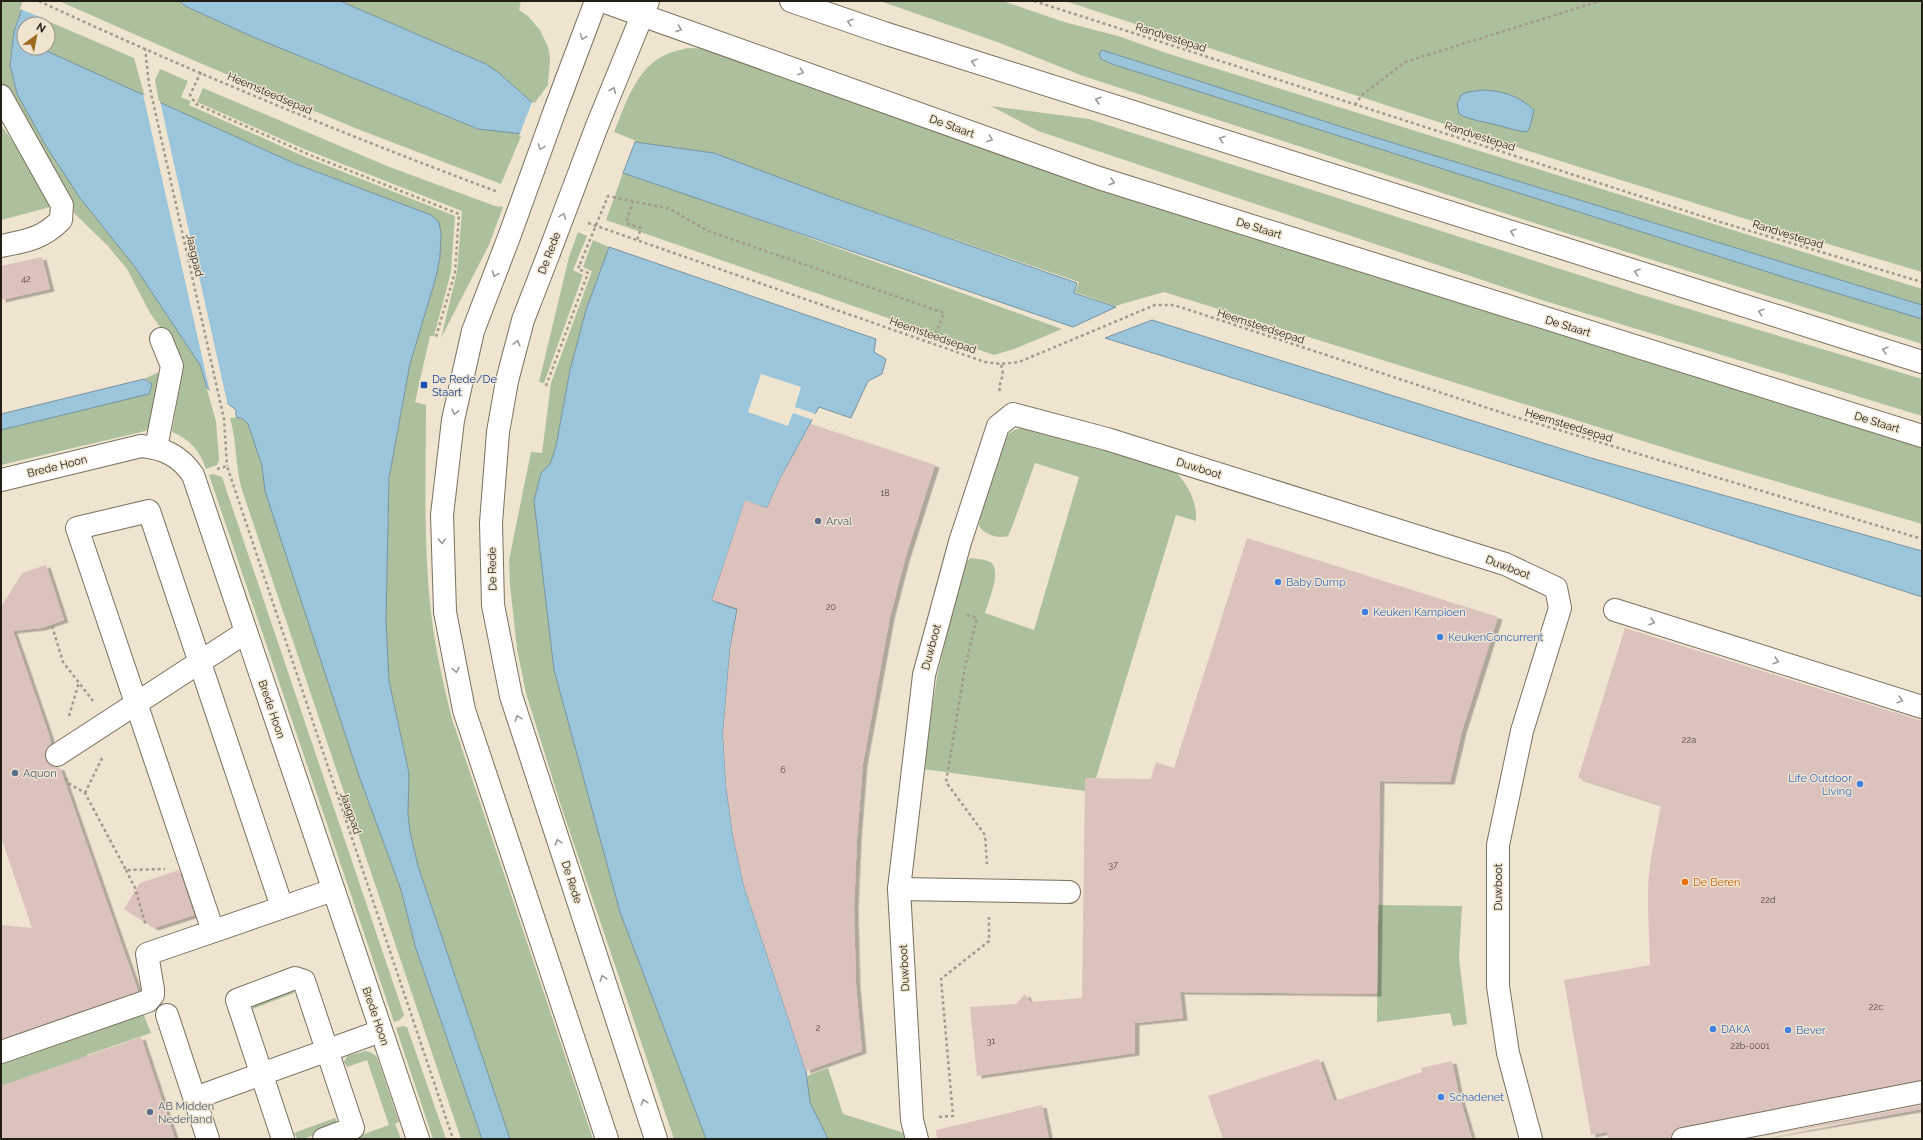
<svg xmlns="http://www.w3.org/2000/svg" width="1923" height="1140" viewBox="0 0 1923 1140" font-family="Raleway,sans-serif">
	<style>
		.green { fill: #adc09d }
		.water { fill: #9ac5da; stroke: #7693a0 }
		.pier { fill: #efe4d0 }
		.building { fill: #dbc2bc; filter: url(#shadow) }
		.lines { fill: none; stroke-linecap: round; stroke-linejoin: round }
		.minor-casing { stroke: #7a705e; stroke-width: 24 }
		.major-casing { stroke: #7a705e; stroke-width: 24 }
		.path { stroke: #a39a8b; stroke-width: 2.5; stroke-dasharray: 3 3; stroke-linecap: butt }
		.minor { stroke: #fff; stroke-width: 22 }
		.major { stroke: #fff; stroke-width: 22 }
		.major-bridge-casing { stroke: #7a705e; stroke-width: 24; stroke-linecap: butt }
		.path-bridge { stroke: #a39a8b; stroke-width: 2.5; stroke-dasharray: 3 3; stroke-linecap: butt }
		.major-bridge { stroke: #fff; stroke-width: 22 }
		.oneway { stroke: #9c9a97 }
		.transit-dot { fill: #1a4fb4; stroke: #efe4d0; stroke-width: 1.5 }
		.service-dot { fill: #5c6f8a; stroke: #efe4d0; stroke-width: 1.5 }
		.shop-dot { fill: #3f7fe0; stroke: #efe4d0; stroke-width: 1.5 }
		.food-dot { fill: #e8710a; stroke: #efe4d0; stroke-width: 1.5 }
		.labels { text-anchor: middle; stroke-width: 3; stroke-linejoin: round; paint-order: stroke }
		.number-label { font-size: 9px; fill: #514840 }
		.street-label { font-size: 11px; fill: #231f17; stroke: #efe4d0 }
		.transit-label { font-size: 11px; fill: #164399; stroke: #efe4d0; text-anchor: start }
		.service-label { font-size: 11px; fill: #4e5e75; stroke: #efe4d0; text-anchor: start }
		.shop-label { font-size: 11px; fill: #366cbe; stroke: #efe4d0; text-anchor: start }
		.food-label { font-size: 11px; fill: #c56008; stroke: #efe4d0; text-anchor: start }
	</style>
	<defs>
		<filter id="shadow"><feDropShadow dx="4.5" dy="2.5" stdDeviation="0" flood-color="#0004"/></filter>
	</defs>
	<rect width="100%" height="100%" fill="#efe4d0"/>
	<g class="green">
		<path d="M1 1H20L24 4 14 31 10 65 17 94 46 146 80 198 135 267 200 365 216 421 219 460 217 465 206 469C200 451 190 439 172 432L183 369 177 363 171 342 150 313 127 269 108 246 75 214 66 199 1 85Z"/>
		<polygon points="59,1 179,1 187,7 253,37 477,129 522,134 501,184 355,128 202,64"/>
		<polygon points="340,1 521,1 519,10 528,16 540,30 548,47 550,58 548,85 534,104 499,73 486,64"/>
		<polygon points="880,1 1003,1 1064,22 1118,36 1166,53 1922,289 1922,344 1550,228 1083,76 1000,43"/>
		<path d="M1065 1H1922V272C1635 187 1350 94 1065 1Z"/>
		<polygon points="43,19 134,58 145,97 44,50 40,48 48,48 48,24 41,24"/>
		<path d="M688 48 712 49 960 137 1527 324 1922 448V524L1710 462 1164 292 1115 306 1075 292 1079 282 834 198 714 153 635 142 634 140 614 132C626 104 636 67 667 54 674 51 681 50 688 48Z"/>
		<path d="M160 69 188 81 181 97 191 101 189 105 303 156 455 216 451 272 434 336H430L415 402 426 405C426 474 423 543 431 612 435 648 443 683 452 719L593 1139H510L418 866 410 832 408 814 409 773 389 681 386 621 389 478 410 364 436 277 440 257 441 233 431 215 296 164 159 103 155 80Z"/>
		<polygon points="203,88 387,166 495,206 503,207 489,245 441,338 457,272 462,211 304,149 197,102"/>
		<polygon points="991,106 1089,119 1639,294 1922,379 1922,416 1545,301 1038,131"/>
		<polygon points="1,125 58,205 1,220"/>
		<polygon points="623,173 685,193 1062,329 1014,349 994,355 606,220"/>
		<polygon points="578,232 587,236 573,270 583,275 544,383 539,382 569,257"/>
		<polygon points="593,240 609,247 586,310 570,370 556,446 550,464 541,473 534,501 554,670 620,912 706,1139 674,1139 561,806 526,693 517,649 510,585 509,560 531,452 542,453 551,383 592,271 583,267"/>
		<polygon points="165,369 154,429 1,465 1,430 149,394 149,381 144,379"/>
		<path d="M239 417 243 419 248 424 262 466 263 477 359 776 401 890 416 949 482 1139H461L242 490C235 466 237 442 230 418Z"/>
		<path d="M1034 427 1174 470C1188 485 1197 500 1196 521L1176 515 1096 778H1085V791L923 769 937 677 964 563 971 558C977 559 984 559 990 562 1003 569 988 602 985 613L1034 630 1079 477 1035 463 1012 527 1008 536C998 539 985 535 979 526L980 516 1002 444C1010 428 1017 428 1034 427Z"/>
		<polygon points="213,474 222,477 404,1015 400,1020 394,1022 209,475"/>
		<polygon points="1378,905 1462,906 1459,958 1467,1024 1453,1026 1450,1013 1377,1022"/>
		<polygon points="293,990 294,993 253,1009 252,1005"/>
		<polygon points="143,1013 151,1033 87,1055 86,1057 1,1086 1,1061"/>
		<polygon points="403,1026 407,1027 446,1139 433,1139 396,1028"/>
		<polygon points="366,1051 370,1052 377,1057 399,1122 395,1124 401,1139 351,1139 389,1125 367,1060 347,1067 344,1062 347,1056"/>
		<polygon points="828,1068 843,1114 904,1133 905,1139 828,1139 810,1102 807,1076"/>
		<path d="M335 1118 337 1123 335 1127 303 1139C298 1139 296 1138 294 1133Z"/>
	</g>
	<g class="water">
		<polygon points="25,1 51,1 41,24 24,24 24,48 40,48 296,164 431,215 439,222 441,233 440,257 436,277 410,364 389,478 386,621 389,681 409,773 408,814 410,832 418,866 510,1139 482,1139 416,949 401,890 359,776 281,540 265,491 262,466 248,424 243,419 236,417 236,410 207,388 200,365 135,267 80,198 46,146 17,94 10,65 14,31"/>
		<polygon points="179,1 340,1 486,64 499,73 534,104 522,134 478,129 253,37 187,7"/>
		<polygon points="1102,50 1364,134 1922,305 1922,319 1790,279 1112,64 1101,59 1099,54"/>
		<path d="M1483 90C1504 91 1519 96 1534 110L1530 127 1527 132C1515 131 1505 127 1493 124 1480 121 1470 120 1459 114L1457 104 1461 95 1468 92Z"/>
		<polygon points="635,142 714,153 834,198 1077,283 1074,293 1116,307 1073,327 623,173"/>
		<polygon points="609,247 876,339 874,352 886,359 882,374 868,381 851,418 819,407 780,479 767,508 745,501 712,600 737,609 730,650 723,734 726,785 733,836 744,886 806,1071 810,1102 828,1139 706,1139 620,912 554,670 534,501 541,473 550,464 556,446 570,370 586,310"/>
		<polygon points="1152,320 1591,458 1922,551 1922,597 1591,490 1105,338"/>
		<polygon points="144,379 152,384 149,394 1,430 1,414"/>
	</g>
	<g class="pier">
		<polygon points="23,1 53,1 45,19 20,9"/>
		<polygon points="143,94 160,101 228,406 210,392"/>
		<polygon points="532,102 536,104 524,135 519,136"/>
		<polygon points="761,374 801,387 795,407 816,414 813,420 793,413 788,426 748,412"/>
	</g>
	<g class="building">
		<polygon points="42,257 50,289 1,300 1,266"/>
		<polygon points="811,424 935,465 905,559 890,617 863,763 857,838 854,909 856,985 862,1051 806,1071 744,886 733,836 726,785 723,734 730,650 738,609 712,600 745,500 767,508 780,479"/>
		<polygon points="1247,538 1498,617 1462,731 1450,782 1380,781 1377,994 1180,992 1183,1018 1135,1023 1135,1053 977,1076 970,1007 1016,1004 1025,994 1030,1002 1082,998 1085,778 1151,779 1156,762 1174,768"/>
		<polygon points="46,565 64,620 41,628 13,631 49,735 51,744 46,749 45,755 46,761 52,766 60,768 138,991 1,1039 1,925 32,928 1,837 1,607 22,573"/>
		<polygon points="1625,628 1922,721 1922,1080 1681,1127 1675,1130 1671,1139 1608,1139 1607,1132 1591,1135 1564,980 1650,965 1648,911 1648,885 1651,858 1661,805 1578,778"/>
		<polygon points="179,870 194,915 154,928 124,909 140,883"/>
		<polygon points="141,1037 175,1139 1,1139 1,1086"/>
		<polygon points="1319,1059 1334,1101 1422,1072 1421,1068 1452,1061 1459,1095 1472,1139 1223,1139 1208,1096"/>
		<polygon points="1042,1105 1049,1139 937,1139 936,1130"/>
		<polygon points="1922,1105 1922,1109 1748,1139"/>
	</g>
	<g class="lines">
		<g class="minor-casing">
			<g id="minor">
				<path d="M1 96 62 205 61 220C42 239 26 241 1 246"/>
				<polyline points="156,448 172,366 161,339"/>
				<path d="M1 480 141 446C164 448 180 456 193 475L418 1139"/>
				<polyline points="1615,610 1922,707"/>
				<polyline points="57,755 246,632"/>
				<polyline points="899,889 1069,892"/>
				<polyline points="213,931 77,528 149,511 282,907"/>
				<polyline points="167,1015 208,1139"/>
				<polyline points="1,1052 148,1001 153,995 153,989 147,954 333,890"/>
				<polyline points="195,1098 381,1031"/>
				<polyline points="283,1139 237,1000 295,978 304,981 353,1128 324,1139"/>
				<polyline points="917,1139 912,1120 899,889 924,675 960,542 998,426 1013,414 1107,439 1505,564 1556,588 1560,608 1522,731 1498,845 1498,986 1508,1053 1531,1139"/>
				<polyline points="1683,1139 1922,1092"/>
			</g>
		</g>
		<g class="major-casing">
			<g id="major">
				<polyline points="602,1 1099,178 1922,436"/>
				<polyline points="791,1 884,33 1922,362"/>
				<polyline points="555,110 596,1"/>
				<polyline points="597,126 648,1"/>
				<polyline points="509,237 473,331 453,420 442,515 445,612 464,710 607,1139"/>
				<polyline points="549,253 523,320 507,381 498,432 491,523 493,605 511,696 656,1139"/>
			</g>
		</g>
		<g class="path">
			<path d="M39 1C189 71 343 134 498 192"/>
			<polyline points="1034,1 1720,222 1922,282"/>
			<polyline points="145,48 149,84 224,419 227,466"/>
			<polyline points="201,72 190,95 196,104 310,155 459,214 455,272 436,337"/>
			<polyline points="1355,105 1362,95 1405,62 1600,1"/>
			<polyline points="613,197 670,209 708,231 944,313 932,343"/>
			<polyline points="633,201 626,223 641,228 637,240"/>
			<polyline points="588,223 985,362 1001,364 1019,362 1155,305 1174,305 1512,416 1922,539"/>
			<polyline points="546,386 588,273 578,269 580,264"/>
			<polyline points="1000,391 999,388 1003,374 1001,364"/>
			<polyline points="217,469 227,466 453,1139"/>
			<polyline points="967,615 977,618 965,667 946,782 985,835 987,864"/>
			<polyline points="52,626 63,662 93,701"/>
			<polyline points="69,716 79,682"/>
			<polyline points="66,778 68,783 85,793 126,870 165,869"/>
			<polyline points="85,793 102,758"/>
			<polyline points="126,870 135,888 146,926"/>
			<polyline points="939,1117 953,1116 941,979 989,941 989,917"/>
		</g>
		<use href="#minor" class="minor"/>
		<use href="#major" class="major"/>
		<g class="major-bridge-casing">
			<g id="major-bridge">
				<polyline points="509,237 555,110"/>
				<polyline points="549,253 597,126"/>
			</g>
		</g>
		<polyline class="path-bridge" points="580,264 608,196 613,197"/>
		<use href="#major-bridge" class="major-bridge"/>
	</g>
	<defs><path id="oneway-chevron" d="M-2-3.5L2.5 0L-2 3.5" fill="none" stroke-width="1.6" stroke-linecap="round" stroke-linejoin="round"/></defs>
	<g class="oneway">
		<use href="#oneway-chevron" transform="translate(850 22) rotate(-161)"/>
		<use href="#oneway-chevron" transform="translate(679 29) rotate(20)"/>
		<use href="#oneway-chevron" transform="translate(583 37) rotate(111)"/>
		<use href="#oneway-chevron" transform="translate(974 62) rotate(-163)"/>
		<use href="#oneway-chevron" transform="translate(801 72) rotate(20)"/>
		<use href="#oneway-chevron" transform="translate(613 90) rotate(-67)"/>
		<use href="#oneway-chevron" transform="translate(1098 100) rotate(-163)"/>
		<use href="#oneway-chevron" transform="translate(990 139) rotate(20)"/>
		<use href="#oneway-chevron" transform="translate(1222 139) rotate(-163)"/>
		<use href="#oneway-chevron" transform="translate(541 147) rotate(110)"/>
		<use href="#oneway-chevron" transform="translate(1112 182) rotate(17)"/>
		<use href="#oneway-chevron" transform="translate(563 216) rotate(-69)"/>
		<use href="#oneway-chevron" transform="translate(1513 232) rotate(-162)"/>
		<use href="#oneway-chevron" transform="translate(1637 272) rotate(-162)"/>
		<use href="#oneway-chevron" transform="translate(495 274) rotate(110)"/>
		<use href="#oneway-chevron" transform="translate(1761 312) rotate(-163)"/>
		<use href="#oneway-chevron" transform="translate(517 343) rotate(-75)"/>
		<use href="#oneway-chevron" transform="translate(1885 350) rotate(-163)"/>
		<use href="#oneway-chevron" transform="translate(455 412) rotate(103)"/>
		<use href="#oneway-chevron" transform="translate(442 541) rotate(88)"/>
		<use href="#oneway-chevron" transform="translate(1652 622) rotate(17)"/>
		<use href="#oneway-chevron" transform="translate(1776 661) rotate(17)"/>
		<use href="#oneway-chevron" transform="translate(456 670) rotate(79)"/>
		<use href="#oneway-chevron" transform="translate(1900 700) rotate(17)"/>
		<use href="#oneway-chevron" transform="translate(518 718) rotate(-108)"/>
		<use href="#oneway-chevron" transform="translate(558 842) rotate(-108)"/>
		<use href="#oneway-chevron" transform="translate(603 978) rotate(-108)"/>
		<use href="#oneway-chevron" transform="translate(644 1102) rotate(-108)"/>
	</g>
	<rect class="transit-dot" x="420" y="381" width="8" height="8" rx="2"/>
	<g class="service-dot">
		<circle cx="818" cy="521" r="4"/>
		<circle cx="15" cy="773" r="4"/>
		<circle cx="150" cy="1112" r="4"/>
	</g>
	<g class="shop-dot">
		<circle cx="1278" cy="582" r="4"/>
		<circle cx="1365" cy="612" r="4"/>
		<circle cx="1440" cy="637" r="4"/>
		<circle cx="1860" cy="784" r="4"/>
		<circle cx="1713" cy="1029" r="4"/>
		<circle cx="1788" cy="1030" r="4"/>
		<circle cx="1441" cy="1097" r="4"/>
	</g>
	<circle class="food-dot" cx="1685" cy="882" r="4"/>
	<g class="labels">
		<g class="number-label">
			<text x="26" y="282">42</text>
			<text x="885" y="496">18</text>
			<text x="831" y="610">20</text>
			<text x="1689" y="743">22a</text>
			<text x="783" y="773">6</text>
			<text x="1113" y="868">37</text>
			<text x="1768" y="903">22d</text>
			<text x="1876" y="1010">22c</text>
			<text x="818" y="1031">2</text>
			<text x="991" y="1044">31</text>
			<text x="1750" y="1049">22b-0001</text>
		</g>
		<g class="street-label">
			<text transform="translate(1171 37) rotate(18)" y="4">Randvestepad</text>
			<text transform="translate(270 93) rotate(23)" y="4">Heemsteedsepad</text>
			<text transform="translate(952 126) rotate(20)" y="4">De Staart</text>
			<text transform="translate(1480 136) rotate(18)" y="4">Randvestepad</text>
			<text transform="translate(1259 228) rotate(17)" y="4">De Staart</text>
			<text transform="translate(1788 234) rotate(17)" y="4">Randvestepad</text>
			<text transform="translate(549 253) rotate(-69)" y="4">De Rede</text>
			<text transform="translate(195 255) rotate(77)" y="4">Jaagpad</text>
			<text transform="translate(1261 326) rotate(18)" y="4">Heemsteedsepad</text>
			<text transform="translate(1568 326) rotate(17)" y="4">De Staart</text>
			<text transform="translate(933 335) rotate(19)" y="4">Heemsteedsepad</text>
			<text transform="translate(1877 422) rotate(17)" y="4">De Staart</text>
			<text transform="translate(1569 425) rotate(17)" y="4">Heemsteedsepad</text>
			<text transform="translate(57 466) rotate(-14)" y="4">Brede Hoon</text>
			<text transform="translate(1199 468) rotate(17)" y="4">Duwboot</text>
			<text transform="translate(1508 567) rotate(21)" y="4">Duwboot</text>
			<text transform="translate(492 569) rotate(-91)" y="4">De Rede</text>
			<text transform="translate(931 647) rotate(-75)" y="4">Duwboot</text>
			<text transform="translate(272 709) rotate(71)" y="4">Brede Hoon</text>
			<text transform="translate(351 813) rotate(71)" y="4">Jaagpad</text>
			<text transform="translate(572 882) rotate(72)" y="4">De Rede</text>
			<text transform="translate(1498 887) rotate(-90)" y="4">Duwboot</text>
			<text transform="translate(904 968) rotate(-93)" y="4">Duwboot</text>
			<text transform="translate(376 1016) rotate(71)" y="4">Brede Hoon</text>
		</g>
		<g class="transit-label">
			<text x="432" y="383">De Rede/De<tspan x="432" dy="13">Staart</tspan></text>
		</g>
		<g class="service-label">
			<text x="826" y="525">Arval</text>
			<text x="23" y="777">Aquon</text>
			<text x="158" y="1110">AB Midden<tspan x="158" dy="13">Nederland</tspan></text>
		</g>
		<g class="shop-label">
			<text x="1286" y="586">Baby Dump</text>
			<text x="1373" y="616">Keuken Kampioen</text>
			<text x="1448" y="641">KeukenConcurrent</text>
			<text x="1852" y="782" text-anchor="end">Life Outdoor<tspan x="1852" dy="13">Living</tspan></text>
			<text x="1721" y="1033">DAKA</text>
			<text x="1796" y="1034">Bever</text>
			<text x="1449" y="1101">Schadenet</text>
		</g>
		<g class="food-label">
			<text x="1693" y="886">De Beren</text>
		</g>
	</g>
	<rect width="1923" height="1140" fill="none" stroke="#231f17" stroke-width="4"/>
	<g transform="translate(36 36) rotate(32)"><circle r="19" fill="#efe4d0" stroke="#9d9586"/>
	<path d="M0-3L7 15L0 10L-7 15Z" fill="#9c6b1f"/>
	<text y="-6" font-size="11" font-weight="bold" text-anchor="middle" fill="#231f17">N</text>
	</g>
</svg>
